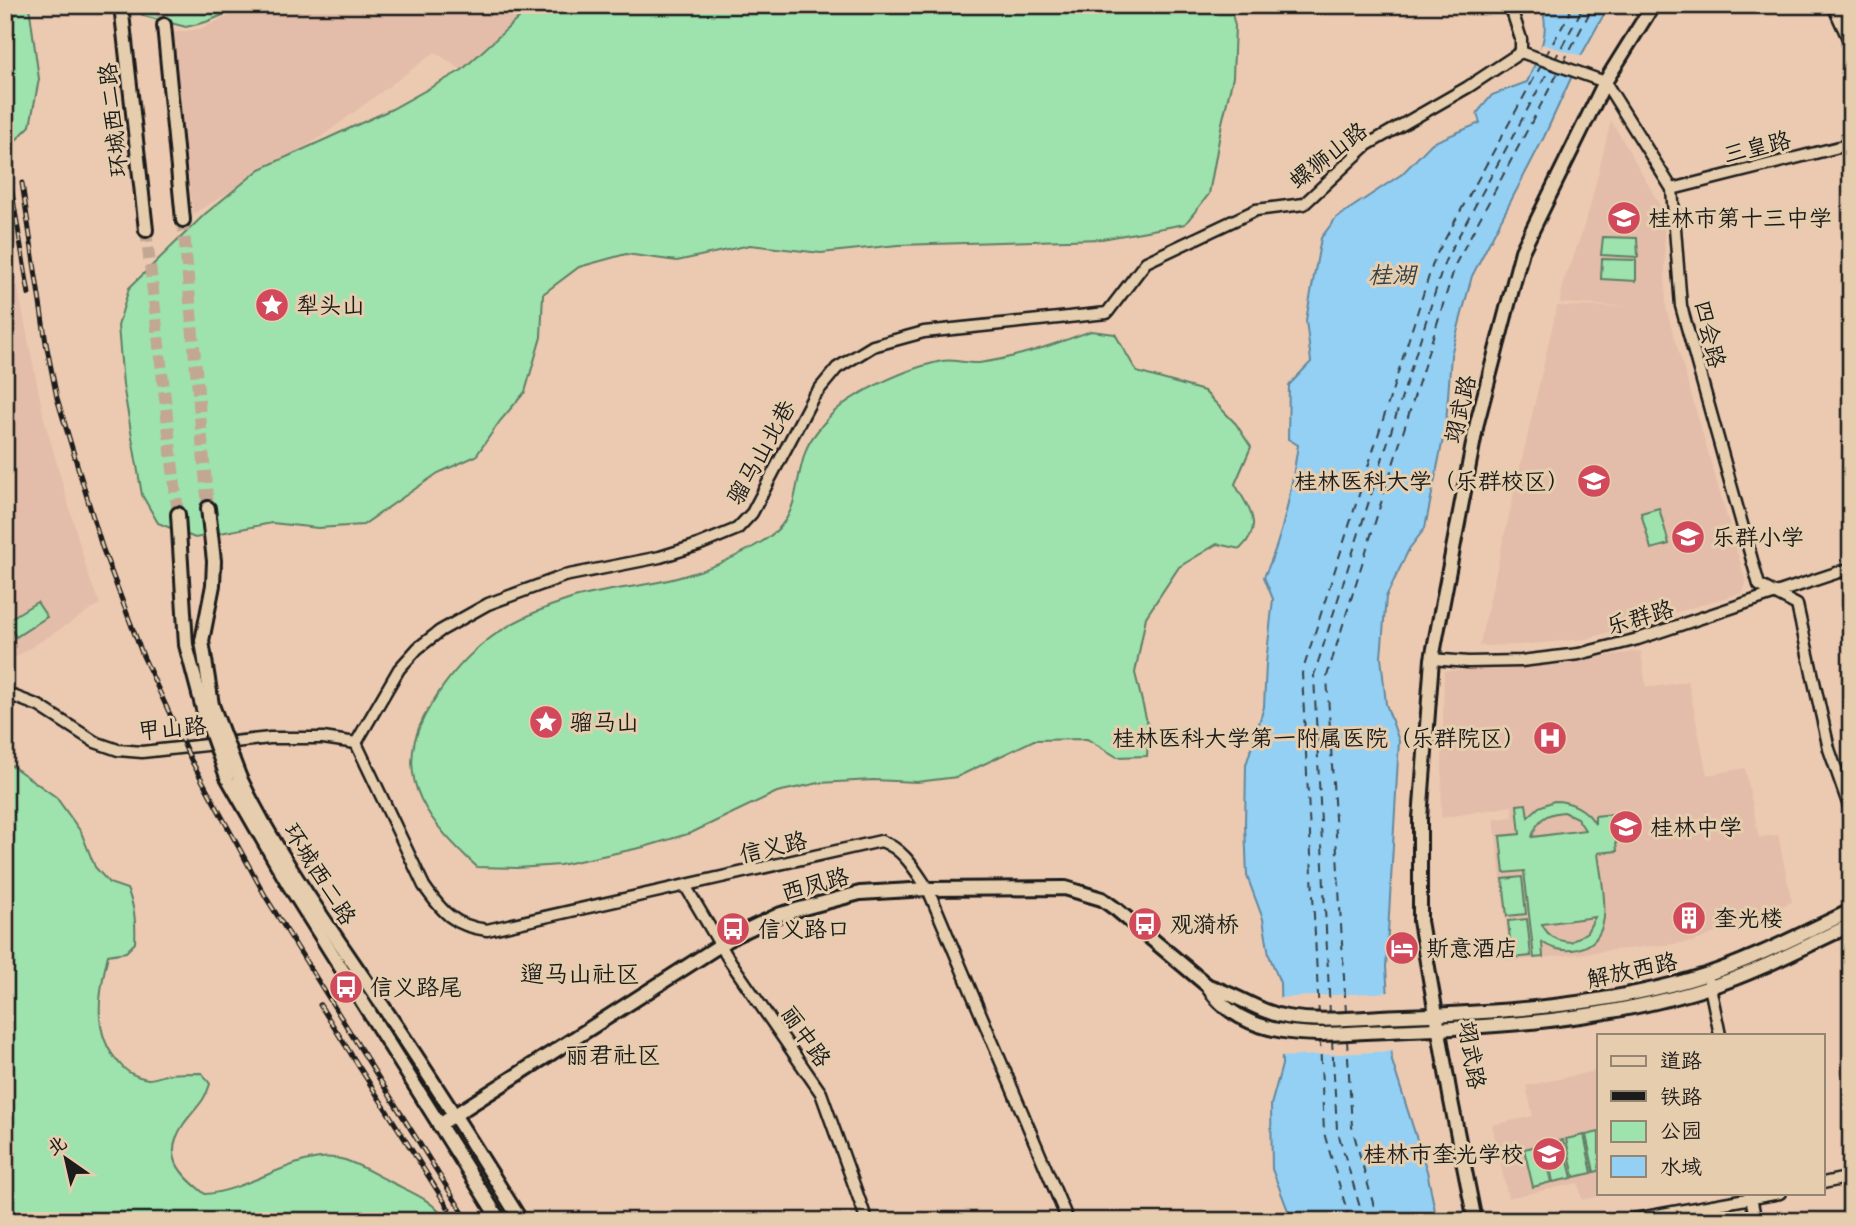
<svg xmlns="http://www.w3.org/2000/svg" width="1856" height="1226" viewBox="0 0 1856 1226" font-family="'Patrick Hand','LXGW WenKai TC',sans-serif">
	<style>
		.built { fill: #e3bda9 }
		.green { fill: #9ee2ae; stroke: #5d7f65; stroke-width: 2; fill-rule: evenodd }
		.water { fill: #94d0f4; stroke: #64889e; stroke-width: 2 }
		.pier { fill: #eccab1 }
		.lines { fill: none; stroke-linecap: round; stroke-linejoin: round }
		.ferry { stroke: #344047; stroke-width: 2; stroke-dasharray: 9 7; stroke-linecap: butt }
		.major-tunnel { stroke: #c2a793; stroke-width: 12; stroke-dasharray: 12 6; stroke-linecap: butt }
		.minor-casing { stroke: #1c1c1c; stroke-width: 15 }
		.major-casing { stroke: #1c1c1c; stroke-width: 18 }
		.highway-casing { stroke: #1c1c1c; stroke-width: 19 }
		.minor { stroke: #e5cdad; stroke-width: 10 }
		.major { stroke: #e5cdad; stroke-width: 12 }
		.highway { stroke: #e5cdad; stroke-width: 14 }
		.rail-casing { stroke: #1c1c1c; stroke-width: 5 }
		.rail { stroke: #e5cdad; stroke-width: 2.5; stroke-dasharray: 8; stroke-linecap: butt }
		.major-bridge-casing { stroke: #1c1c1c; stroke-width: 18; stroke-linecap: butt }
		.major-bridge { stroke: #e5cdad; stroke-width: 12 }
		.labels { text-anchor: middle; stroke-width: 6; stroke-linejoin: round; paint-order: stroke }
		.street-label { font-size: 23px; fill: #1c1c1c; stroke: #e5cdad }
		.poi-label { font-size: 23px; fill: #1c1c1c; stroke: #e5cdad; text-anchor: start }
		.water-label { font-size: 24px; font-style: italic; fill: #344047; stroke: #e5cdad }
		.neighbourhood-label { font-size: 24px; fill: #1c1c1c; stroke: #e5cdad }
	</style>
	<rect width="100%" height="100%" fill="#eccab1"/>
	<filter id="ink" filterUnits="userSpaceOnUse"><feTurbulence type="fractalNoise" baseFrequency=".0143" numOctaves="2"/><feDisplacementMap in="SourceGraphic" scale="14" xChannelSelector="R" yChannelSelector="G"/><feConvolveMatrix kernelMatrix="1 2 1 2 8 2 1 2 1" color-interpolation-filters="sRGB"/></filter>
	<g filter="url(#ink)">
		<g class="built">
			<polygon points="255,5 552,5 475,79 435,52 321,137 193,214 171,33 199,29"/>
			<polygon points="1611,120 1660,205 1664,229 1666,308 1746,582 1742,593 1586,639 1520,645 1479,646 1557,306 1626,307 1560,303 1563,281 1572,262 1590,207"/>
			<polygon points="5,223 44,418 89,577 100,604 5,664"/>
			<polygon points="1641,651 1646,686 1654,687 1688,681 1707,775 1745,768 1759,837 1778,835 1792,902 1693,942 1510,961 1494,819 1513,817 1512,806 1441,818 1444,671 1540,665"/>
			<polygon points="1599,1070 1599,1193 1613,1193 1582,1200 1578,1183 1508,1198 1492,1125 1533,1116 1526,1086"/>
		</g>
		<g class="green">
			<polygon points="5,5 29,5 39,79 30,126 5,151"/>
			<polygon points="132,5 247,5 206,22 186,27 144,16"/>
			<polygon points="533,5 1230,5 1235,26 1233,77 1222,123 1209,194 1185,224 1102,239 898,245 821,253 750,245 677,261 626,254 579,267 543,294 541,337 525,392 500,421 476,456 438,473 363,525 318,528 272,523 195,538 158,523 142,495 123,385 118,326 129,288 205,214 260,169 392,109 462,70"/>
			<polygon points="1603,237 1637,238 1638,257 1601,255"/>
			<polygon points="1602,259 1636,260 1636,281 1601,279"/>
			<path d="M1091 331 1115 334 1137 372 1204 391 1236 424 1251 447 1235 484C1249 510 1265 525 1240 549L1217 544 1179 567 1146 617 1135 673 1149 730 1147 756 1117 757 1087 739 1034 740 957 777 917 782 873 780 819 783 777 792 691 833 644 847 560 865 517 868 477 867C432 825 391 780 424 717 458 654 503 620 571 599 607 588 645 587 680 577 706 570 730 560 753 547 803 520 790 496 806 450 809 440 822 425 830 416 851 393 911 367 942 361 954 359 967 364 979 363 1017 358 1055 344 1091 331Z"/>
			<polygon points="1659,508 1669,544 1651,549 1641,513"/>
			<polygon points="37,602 47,617 16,637 6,621"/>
			<path d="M5 761 56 797 81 832 95 867 109 883 127 889C135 907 136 923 135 943L126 952 108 955C99 992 91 1034 120 1064 126 1072 138 1078 148 1079 155 1079 163 1075 170 1074 181 1073 191 1073 202 1073L210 1084C205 1102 193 1110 183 1125 162 1157 180 1174 205 1194 248 1192 305 1146 345 1160 360 1165 375 1174 389 1181 410 1192 433 1199 446 1221H5Z"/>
			<path d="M1554 801C1570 801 1587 809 1595 824V816L1613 814 1617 851 1598 853C1601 883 1619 940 1578 949 1565 952 1553 950 1542 942L1543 957 1534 958 1524 871 1504 873 1500 836 1520 834 1517 805 1526 804 1528 817 1539 807ZM1564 812 1577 818 1585 830 1532 837C1537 820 1546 813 1564 812ZM1595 917 1587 932 1571 942C1558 941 1548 937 1542 924Z"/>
			<polygon points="1522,877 1526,914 1507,916 1503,879"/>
			<polygon points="1527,919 1531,956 1512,958 1508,921"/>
			<polygon points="1599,1132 1599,1171 1594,1172 1586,1135"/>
			<polygon points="1584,1135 1592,1173 1574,1177 1566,1139"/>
			<polygon points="1563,1140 1572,1178 1553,1182 1545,1144"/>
			<polygon points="1542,1145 1551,1182 1533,1187 1524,1149"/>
		</g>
		<path class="water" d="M1540 5H1609L1582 54 1544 137 1472 276 1451 355 1446 424 1425 528 1409 549 1386 597 1381 657 1386 704 1399 741 1386 967 1392 1061 1427 1171 1437 1221H1292L1272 1169 1271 1105 1282 1065 1280 983 1269 955 1263 919 1247 876 1245 825 1246 765 1264 707 1266 663 1273 599 1264 577C1284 535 1291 491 1298 445L1288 439 1289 385 1311 362 1306 320 1321 238 1336 218 1402 174 1432 143 1480 123 1477 113 1492 95 1527 82C1537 59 1553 30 1540 5Z"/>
		<g class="pier">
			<polygon points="1542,44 1585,57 1577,74 1535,58"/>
			<polygon points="1391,992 1395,1051 1279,1057 1277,998"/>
		</g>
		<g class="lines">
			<g class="ferry">
				<polyline points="1545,57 1570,13 1569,5"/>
				<polyline points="1554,61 1580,13 1579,5"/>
				<polyline points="1563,63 1590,12 1589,5"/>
				<polyline points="1346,1013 1327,676 1456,263 1559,71"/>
				<polyline points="1330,1014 1314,675 1445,261 1551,66"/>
				<polyline points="1319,1016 1302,673 1435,257 1543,62"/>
				<polyline points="1320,1039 1324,1133 1350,1221"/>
				<polyline points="1332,1040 1337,1129 1364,1221"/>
				<polyline points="1347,1040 1352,1127 1378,1221"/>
			</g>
			<g class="major-tunnel">
				<polyline points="161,5 164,25"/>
				<polyline points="183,220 208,508"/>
				<polyline points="146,230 178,514"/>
			</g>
			<g class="minor-casing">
				<g id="minor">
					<polyline points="1510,5 1521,39 1521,52"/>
					<polyline points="1521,52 1605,82 1672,189 1681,306 1759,585 1797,605 1829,749 1851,812"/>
					<polyline points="1672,189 1851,144"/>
					<polyline points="1432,659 1468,662 1521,661 1579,654 1638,639 1851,568"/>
					<polyline points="5,693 39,706 95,742 118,750 142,752 270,738 323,738 356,743"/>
					<polyline points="356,743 399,669 418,648 440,631 463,618 488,604 564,576 660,557 698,545 737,529 752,513 813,397 837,368 873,346 924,332 1107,313 1146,262 1256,210 1304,204 1367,145 1468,87 1521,52"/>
					<path d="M356 743 424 886C442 912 454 926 487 930L881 841C904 849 915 870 928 889L1068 1221"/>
					<polyline points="686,887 728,958 821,1093 867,1221"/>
					<polyline points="1709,982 1720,1035"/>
					<polyline points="1823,1183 1851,1177"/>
					<polyline points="1750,1193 1756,1221"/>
					<polyline points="1623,1221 1780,1193"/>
				</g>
			</g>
			<g class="major-casing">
				<g id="major">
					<polyline points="121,5 146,230"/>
					<polyline points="164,25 183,220"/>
					<polyline points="208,508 214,561 213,585 202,641 212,705"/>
					<polyline points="178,514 186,645 203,709"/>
					<path d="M239 776C277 856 330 928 380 1002 429 1074 475 1147 521 1221"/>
					<polyline points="227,777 289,885 500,1221"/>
					<path d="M1208 986C1236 994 1258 1012 1287 1017 1325 1023 1366 1017 1404 1016 1505 1012 1608 1006 1705 975 1755 959 1803 933 1851 911"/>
					<path d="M439 1125 736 935 781 914 860 893 928 889 1065 888 1102 899 1117 910 1208 986C1223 1013 1254 1026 1283 1031 1317 1037 1354 1032 1389 1031 1496 1027 1608 1020 1710 987 1758 972 1805 946 1851 925"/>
					<polyline points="1475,1221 1451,1101 1420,921 1420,819 1432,659 1477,423 1522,251 1605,82 1653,5"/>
				</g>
			</g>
			<g class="highway-casing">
				<polyline id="highway" points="1835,5 1851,40"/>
			</g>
			<use href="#minor" class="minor"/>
			<use href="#major" class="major"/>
			<use href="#highway" class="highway"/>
			<g class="rail-casing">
				<g id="rail">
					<polyline points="22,183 46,343 57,398 102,547 143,656 191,760 267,899 468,1221"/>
					<polyline points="11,187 29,294"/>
					<polyline points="320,1005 449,1209"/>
				</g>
			</g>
			<use href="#rail" class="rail"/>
			<g class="major-bridge-casing">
				<g id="major-bridge">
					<polyline points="212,705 239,776"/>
					<polyline points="203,709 227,777"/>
				</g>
			</g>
			<use href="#major-bridge" class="major-bridge"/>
		</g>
	</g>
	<defs>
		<g id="school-disc" transform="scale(1.75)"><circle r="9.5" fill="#d1495b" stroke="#e5cdad"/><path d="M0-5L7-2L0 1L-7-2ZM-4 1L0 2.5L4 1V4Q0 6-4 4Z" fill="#fff"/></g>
		<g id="sight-disc" transform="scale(1.75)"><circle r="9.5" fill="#d1495b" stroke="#e5cdad"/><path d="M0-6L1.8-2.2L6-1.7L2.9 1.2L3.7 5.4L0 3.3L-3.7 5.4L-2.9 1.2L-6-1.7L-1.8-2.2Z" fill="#fff"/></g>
		<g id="university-disc" transform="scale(1.75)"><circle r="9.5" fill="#d1495b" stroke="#e5cdad"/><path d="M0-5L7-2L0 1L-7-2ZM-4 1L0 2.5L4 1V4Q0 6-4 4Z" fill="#fff"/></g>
		<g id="hospital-disc" transform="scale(1.75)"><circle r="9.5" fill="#d1495b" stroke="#e5cdad"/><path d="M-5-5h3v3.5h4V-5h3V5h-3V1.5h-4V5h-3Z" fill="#fff"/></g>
		<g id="building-disc" transform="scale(1.75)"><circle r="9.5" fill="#d1495b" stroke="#e5cdad"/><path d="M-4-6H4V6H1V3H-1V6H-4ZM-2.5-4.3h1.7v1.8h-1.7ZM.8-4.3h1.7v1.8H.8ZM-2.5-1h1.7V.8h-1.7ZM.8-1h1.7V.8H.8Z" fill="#fff"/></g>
		<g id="bus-disc" transform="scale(1.75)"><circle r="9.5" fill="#d1495b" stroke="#e5cdad"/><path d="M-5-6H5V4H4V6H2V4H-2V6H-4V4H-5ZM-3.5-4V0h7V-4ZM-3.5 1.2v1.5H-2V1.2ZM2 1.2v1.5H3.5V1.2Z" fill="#fff"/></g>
		<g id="hotel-disc" transform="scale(1.75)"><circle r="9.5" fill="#d1495b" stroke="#e5cdad"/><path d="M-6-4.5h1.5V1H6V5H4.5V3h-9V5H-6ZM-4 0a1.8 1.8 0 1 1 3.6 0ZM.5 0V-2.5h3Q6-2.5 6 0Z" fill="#fff"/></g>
	</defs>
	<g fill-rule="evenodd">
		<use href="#school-disc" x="1624" y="218"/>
		<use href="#sight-disc" x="272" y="305"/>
		<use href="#university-disc" x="1594" y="481"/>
		<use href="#school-disc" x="1688" y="537"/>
		<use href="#sight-disc" x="546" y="722"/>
		<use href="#hospital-disc" x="1550" y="738"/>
		<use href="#school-disc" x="1626" y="827"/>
		<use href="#building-disc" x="1689" y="918"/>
		<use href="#bus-disc" x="1145" y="924"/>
		<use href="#bus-disc" x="733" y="929"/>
		<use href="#hotel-disc" x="1402" y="948"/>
		<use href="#bus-disc" x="346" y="987"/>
		<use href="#school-disc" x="1549" y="1154"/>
	</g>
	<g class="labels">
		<g class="street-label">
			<text transform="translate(113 120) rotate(-96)" y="8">环城西二路</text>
			<text transform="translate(1757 147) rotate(-14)" y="8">三皇路</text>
			<text transform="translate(1328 155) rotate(-38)" y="8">螺狮山路</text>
			<text transform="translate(1710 334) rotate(77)" y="8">四会路</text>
			<text transform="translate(1460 409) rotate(-77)" y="8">翊武路</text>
			<text transform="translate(761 452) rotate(-61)" y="8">骝马山北巷</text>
			<text transform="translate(1640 617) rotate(-16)" y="8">乐群路</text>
			<text transform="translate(172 728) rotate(-5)" y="8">甲山路</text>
			<text transform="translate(773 847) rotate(-13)" y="8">信义路</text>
			<text transform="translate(320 874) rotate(58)" y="8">环城西二路</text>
			<text transform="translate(815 884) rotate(-15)" y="8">西凤路</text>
			<text transform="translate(1632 970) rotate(-12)" y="8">解放西路</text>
			<text transform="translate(806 1036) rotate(55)" y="8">丽中路</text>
			<text transform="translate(1472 1055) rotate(81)" y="8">翊武路</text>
		</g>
		<g class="poi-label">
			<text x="1648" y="226">桂林市第十三中学</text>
			<text x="296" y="313">犁头山</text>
			<text x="1570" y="489" text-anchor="end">桂林医科大学（乐群校区）</text>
			<text x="1712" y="545">乐群小学</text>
			<text x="570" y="730">骝马山</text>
			<text x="1526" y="746" text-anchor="end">桂林医科大学第一附属医院（乐群院区）</text>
			<text x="1650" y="835">桂林中学</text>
			<text x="1714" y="926">奎光楼</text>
			<text x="1170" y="932">观漪桥</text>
			<text x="758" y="937">信义路口</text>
			<text x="1426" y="956">斯意酒店</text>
			<text x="370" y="995">信义路尾</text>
			<text x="1524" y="1162" text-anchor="end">桂林市奎光学校</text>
		</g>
		<g class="water-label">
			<text x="1392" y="283">桂湖</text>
		</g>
		<g class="neighbourhood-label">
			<text x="580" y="982">遛马山社区</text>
			<text x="613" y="1063">丽君社区</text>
		</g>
	</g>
	<rect width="1856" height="1226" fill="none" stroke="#e5cdad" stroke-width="28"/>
	<rect x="14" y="14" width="1828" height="1198" fill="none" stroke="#1c1c1c" stroke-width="2.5" filter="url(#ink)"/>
	<rect x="1597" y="1034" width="228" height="161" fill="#e5cdad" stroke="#958673" stroke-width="2"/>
	<rect x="1611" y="1056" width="35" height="10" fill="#e5cdad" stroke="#958673" stroke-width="2"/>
	<text x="1660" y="1068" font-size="21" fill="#1c1c1c">道路</text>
	<rect x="1611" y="1091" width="35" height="10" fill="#1c1c1c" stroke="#958673" stroke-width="2"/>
	<text x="1660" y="1104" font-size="21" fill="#1c1c1c">铁路</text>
	<rect x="1611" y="1121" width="35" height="21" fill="#9ee2ae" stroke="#958673" stroke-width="2"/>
	<text x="1660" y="1138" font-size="21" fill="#1c1c1c">公园</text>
	<rect x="1611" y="1156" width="35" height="21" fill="#94d0f4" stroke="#958673" stroke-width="2"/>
	<text x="1660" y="1174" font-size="21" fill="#1c1c1c">水域</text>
	<g transform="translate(66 1159) rotate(326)" stroke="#e5cdad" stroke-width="5" paint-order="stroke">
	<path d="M0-5L12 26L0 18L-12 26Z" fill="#1c1c1c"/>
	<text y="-10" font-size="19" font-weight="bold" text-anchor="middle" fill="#1c1c1c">北</text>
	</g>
</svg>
